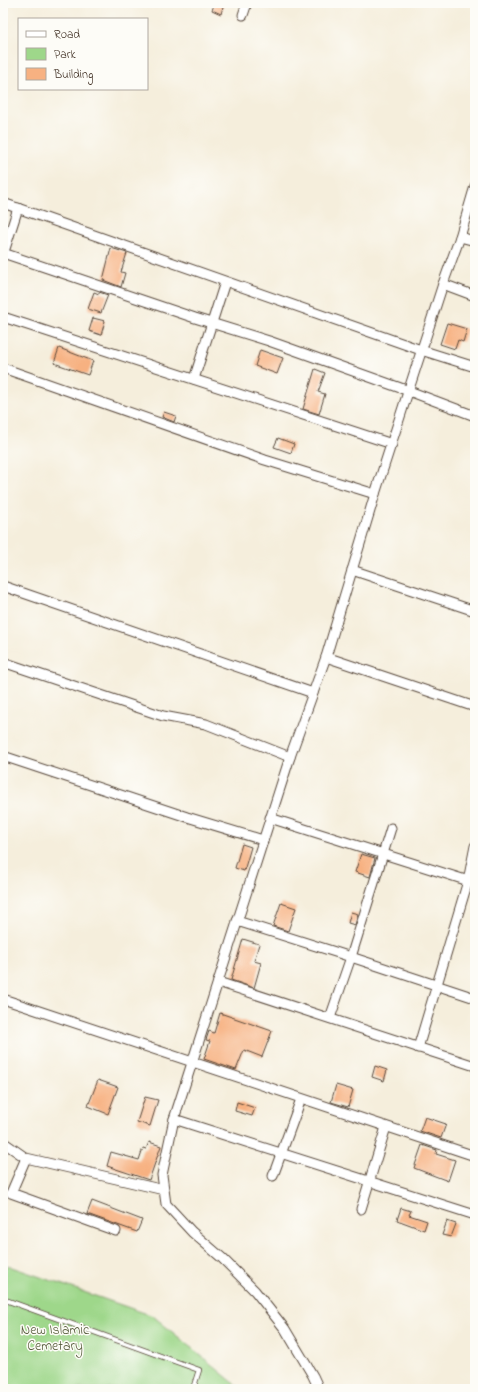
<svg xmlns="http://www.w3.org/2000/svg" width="478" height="1392" viewBox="0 0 478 1392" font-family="'Indie Flower',sans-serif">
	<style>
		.green { fill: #9ed78a; stroke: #6c8054 }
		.building { fill: #f7b181 }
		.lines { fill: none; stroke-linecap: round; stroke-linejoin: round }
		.lane-casing { stroke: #57473a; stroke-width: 6 }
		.street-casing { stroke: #57473a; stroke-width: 11 }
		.lane { stroke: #fff; stroke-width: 4.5 }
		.street { stroke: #fff; stroke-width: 9 }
		.labels { text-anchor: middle; stroke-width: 3; stroke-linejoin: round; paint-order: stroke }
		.park-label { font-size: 14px; fill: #595e3e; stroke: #fdfcf7 }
	</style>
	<rect width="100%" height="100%" fill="#fdfcf7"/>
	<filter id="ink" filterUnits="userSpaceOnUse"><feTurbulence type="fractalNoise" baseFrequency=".025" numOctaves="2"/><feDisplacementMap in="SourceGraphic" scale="8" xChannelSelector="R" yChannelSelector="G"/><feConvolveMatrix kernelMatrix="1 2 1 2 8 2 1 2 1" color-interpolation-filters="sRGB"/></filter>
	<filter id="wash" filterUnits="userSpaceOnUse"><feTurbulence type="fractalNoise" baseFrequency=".012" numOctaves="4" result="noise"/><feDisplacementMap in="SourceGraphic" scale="16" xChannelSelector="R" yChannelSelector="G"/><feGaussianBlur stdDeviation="0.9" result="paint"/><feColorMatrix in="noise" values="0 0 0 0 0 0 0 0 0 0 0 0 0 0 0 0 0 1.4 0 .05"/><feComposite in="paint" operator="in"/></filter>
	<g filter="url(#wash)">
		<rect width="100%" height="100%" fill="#f5eedc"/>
		<polygon class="green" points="3,1264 153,1316 241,1389 3,1389"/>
		<g id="blocks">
			<g class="building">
				<polygon points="215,3 224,3 221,14 212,10"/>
				<polygon points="111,248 127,253 121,272 125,273 121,287 103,280"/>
				<polygon points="94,292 99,294 99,292 108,295 101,313 88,309"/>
				<polygon points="93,318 105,321 101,335 89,331"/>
				<polygon points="447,323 467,329 463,342 458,340 455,349 440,344"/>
				<polygon points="59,348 93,361 88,375 54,363"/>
				<polygon points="260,350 283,358 277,374 255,366"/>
				<polygon points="315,369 325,373 318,392 325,394 319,414 303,409"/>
				<polygon points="164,412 176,416 174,422 162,417"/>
				<polygon points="278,438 294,444 291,453 274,447"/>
				<polygon points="242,844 251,847 244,871 235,868"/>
				<polygon points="361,854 375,858 370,877 355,872"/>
				<polygon points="281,903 296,908 288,931 273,926"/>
				<polygon points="351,912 358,914 355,925 348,923"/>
				<polygon points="243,939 259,944 254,961 261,963 254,988 231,980"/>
				<polygon points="220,1013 272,1031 262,1057 244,1050 236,1070 204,1059 210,1041 206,1040 209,1031 214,1033"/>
				<polygon points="375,1066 387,1070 384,1081 372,1077"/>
				<polygon points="98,1080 118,1087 108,1114 88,1106"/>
				<polygon points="336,1085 353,1090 348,1107 331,1102"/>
				<polygon points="145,1097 158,1100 150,1126 137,1122"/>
				<polygon points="237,1102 255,1108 252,1116 235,1111"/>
				<polygon points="425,1117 446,1124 441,1138 420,1131"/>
				<polygon points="149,1142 161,1146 149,1180 107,1166 111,1152 139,1160 143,1148 146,1149"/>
				<polygon points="422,1145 437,1150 436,1154 455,1160 448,1181 414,1168"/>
				<polygon points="92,1201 142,1220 137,1232 87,1214"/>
				<polygon points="401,1208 411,1211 409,1215 427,1221 424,1230 397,1220"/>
				<polygon points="447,1221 456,1224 451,1237 442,1235"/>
			</g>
		</g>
	</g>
	<g filter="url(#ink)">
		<use href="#blocks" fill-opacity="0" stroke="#57473a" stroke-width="1"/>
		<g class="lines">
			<g class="lane-casing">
				<polyline id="lane" points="3,1299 199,1370 193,1389"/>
			</g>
			<g class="street-casing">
				<g id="street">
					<polyline points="243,15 247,3"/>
					<polyline points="3,203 421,350 475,367"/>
					<polyline points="460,237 475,241"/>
					<polyline points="3,253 195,318 269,341 409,391 475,416"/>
					<polyline points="3,255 18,208"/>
					<polyline points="443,284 475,296"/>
					<polyline points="3,317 392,444"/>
					<polyline points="3,368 265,460 375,494"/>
					<polyline points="194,379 225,282"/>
					<polyline points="352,570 475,611"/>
					<polyline points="3,586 313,693"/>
					<polyline points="326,657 475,707"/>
					<polyline points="3,662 163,716 206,724 290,757"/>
					<polyline points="3,756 187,817 263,840"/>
					<polyline points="270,818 475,883"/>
					<polyline points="237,921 351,957 475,998"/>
					<polyline points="218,982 475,1066"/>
					<polyline points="3,999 475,1156"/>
					<polyline points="330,1018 351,957 391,828"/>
					<polyline points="418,1048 468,881 475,846"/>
					<polyline points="174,1119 475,1215"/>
					<polyline points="3,1142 26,1158 164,1190"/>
					<polyline points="26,1158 11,1193 116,1231"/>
					<polyline points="273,1176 301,1099"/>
					<polyline points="361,1209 386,1127"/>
					<polyline points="319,1389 313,1376 285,1329 255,1291 222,1258 192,1232 166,1204 162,1175 174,1119 290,757 326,657 375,494 443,284 460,237 475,186"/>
				</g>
			</g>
			<use href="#lane" class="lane"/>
			<use href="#street" class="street"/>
		</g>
	</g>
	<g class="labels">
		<g class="park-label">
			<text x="55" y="1334">New Islamic<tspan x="55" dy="16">Cemetary</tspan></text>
		</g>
	</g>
	<rect width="478" height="1392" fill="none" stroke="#fdfcf7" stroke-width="16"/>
	<rect x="18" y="18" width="130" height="72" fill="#fdfcf7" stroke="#afa8a0"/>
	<rect x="26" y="31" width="20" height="6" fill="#ffffff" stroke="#afa8a0"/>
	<text x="54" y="38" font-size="12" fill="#3b2a1e">Road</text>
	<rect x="26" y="48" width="20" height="12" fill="#9ed78a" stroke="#afa8a0"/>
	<text x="54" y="58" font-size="12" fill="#3b2a1e">Park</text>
	<rect x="26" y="68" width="20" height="12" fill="#f7b181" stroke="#afa8a0"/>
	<text x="54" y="78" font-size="12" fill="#3b2a1e">Building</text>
</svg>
